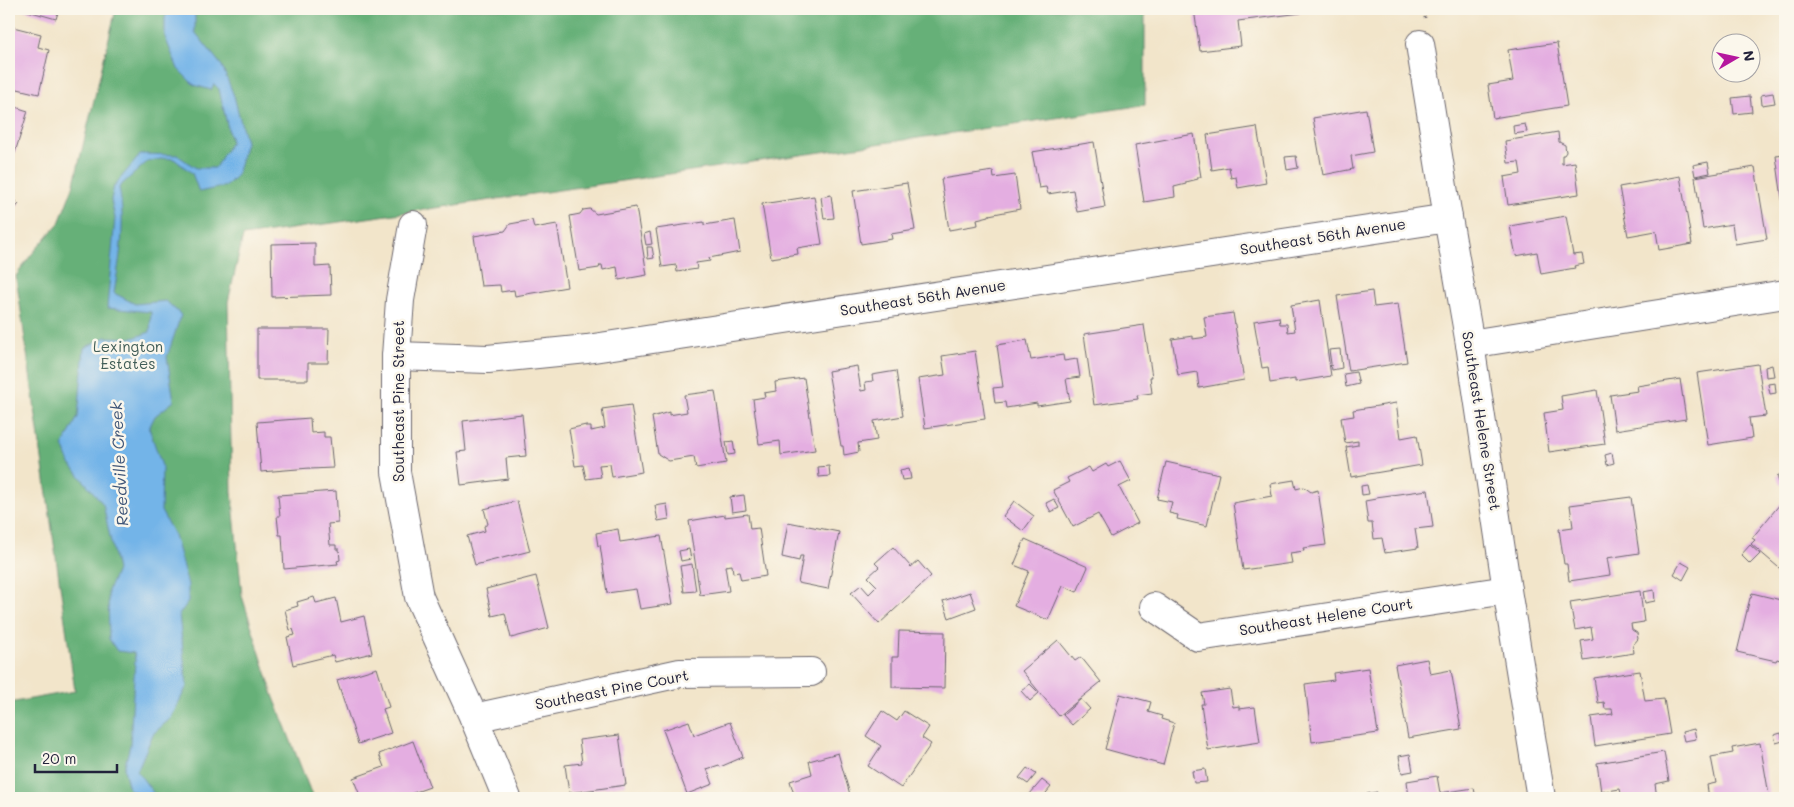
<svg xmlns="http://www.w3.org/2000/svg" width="1794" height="807" viewBox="0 0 1794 807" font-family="Mali,sans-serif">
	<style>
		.forest { fill: #66b078; stroke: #44695a }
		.water { fill: #73b4e8; stroke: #4a6b92 }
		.building { fill: #e4aee1 }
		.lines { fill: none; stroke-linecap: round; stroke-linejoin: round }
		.minor-casing { stroke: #6b666d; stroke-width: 30 }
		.path { stroke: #6b666d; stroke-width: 3; stroke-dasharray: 4 4; stroke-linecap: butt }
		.minor { stroke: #fff; stroke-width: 28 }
		.labels { text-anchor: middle; stroke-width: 5; stroke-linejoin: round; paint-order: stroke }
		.street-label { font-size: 15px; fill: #22223b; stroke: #fbf7ec }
		.park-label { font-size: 15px; fill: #425e58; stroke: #fbf7ec }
		.water-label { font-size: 16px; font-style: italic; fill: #3e5578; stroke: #fbf7ec }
	</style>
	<rect width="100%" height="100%" fill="#fbf7ec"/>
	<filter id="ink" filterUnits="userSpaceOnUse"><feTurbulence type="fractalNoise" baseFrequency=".02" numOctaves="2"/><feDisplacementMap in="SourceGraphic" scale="10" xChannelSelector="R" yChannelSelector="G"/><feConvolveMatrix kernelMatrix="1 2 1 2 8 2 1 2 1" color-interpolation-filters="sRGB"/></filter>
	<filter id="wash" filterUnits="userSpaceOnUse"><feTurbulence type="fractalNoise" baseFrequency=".0096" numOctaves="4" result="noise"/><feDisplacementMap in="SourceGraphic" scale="20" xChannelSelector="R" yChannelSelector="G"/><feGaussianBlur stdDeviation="1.12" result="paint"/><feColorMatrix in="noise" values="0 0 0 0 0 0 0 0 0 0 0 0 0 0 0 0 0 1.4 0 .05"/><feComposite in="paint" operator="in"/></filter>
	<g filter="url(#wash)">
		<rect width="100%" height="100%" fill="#f2e5ca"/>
		<polygon class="forest" points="116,9 1145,9 1145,105 243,236 228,302 232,492 242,596 273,695 313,798 9,798 9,703 75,691 16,276 31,255 59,223 73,187"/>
		<path class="water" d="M173 9H195V32L222 66 234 96 246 142 237 175 226 186 199 192 192 173 174 159 165 158 147 162 119 187C126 224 120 257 114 293L135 304 166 301 181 315 167 357 174 401 155 416 149 428 162 466 161 511 174 535 188 585V602L179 615 187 686 171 718 153 734 137 771 157 798H147L129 789 124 769 130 745 135 660 134 653 117 651 109 639 108 591 117 570 103 504 70 464 63 445 78 417 84 348 106 337 133 338 150 332 151 312 107 308 115 218 111 200 114 186 141 154 177 155 196 168H215L231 142 219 89 214 84 211 90 194 85 178 69 165 37V17Z"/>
		<g id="blocks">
			<g class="building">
				<polygon points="21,9 59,9 56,19"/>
				<polygon points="1194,9 1301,9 1301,13 1238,21 1241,46 1200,51"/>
				<polygon points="9,26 41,34 38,47 49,50 39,94 9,87"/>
				<polygon points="1557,43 1567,106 1493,118 1488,85 1513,81 1508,50"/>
				<polygon points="1773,93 1775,103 1762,105 1761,95"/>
				<polygon points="1750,96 1752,112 1734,114 1732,98"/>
				<polygon points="9,105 28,111 12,162 9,161"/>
				<polygon points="1366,109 1373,152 1351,156 1353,169 1323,175 1313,118"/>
				<polygon points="1525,124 1527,132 1514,134 1513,126"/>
				<polygon points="1257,127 1266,183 1238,188 1236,177 1231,178 1229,167 1212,170 1207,135"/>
				<polygon points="1558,132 1559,142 1565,145 1566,152 1564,155 1562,155 1562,164 1575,162 1579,194 1508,205 1504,177 1521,174 1519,162 1508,163 1505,141"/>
				<polygon points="1194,134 1201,177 1198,177 1198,179 1186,182 1186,184 1174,187 1175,197 1144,202 1135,145"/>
				<polygon points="1094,142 1105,207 1077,212 1073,190 1048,194 1046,187 1039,188 1032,152"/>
				<polygon points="1785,155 1785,212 1784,212 1776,156"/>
				<polygon points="1296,156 1298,168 1287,170 1285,157"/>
				<polygon points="1708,162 1710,173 1695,176 1693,165"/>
				<polygon points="1755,167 1767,239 1735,244 1732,224 1703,229 1695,177"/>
				<polygon points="993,171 994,178 1015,175 1020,209 989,215 989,216 977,219 978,225 949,230 941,179"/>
				<polygon points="1680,176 1692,244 1659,250 1656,231 1628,236 1619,187"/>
				<polygon points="9,177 15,183 9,190"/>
				<polygon points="907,183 915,230 891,234 892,239 861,244 853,191"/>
				<polygon points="9,194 19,204 9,215"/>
				<polygon points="831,195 834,218 824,219 821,197"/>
				<polygon points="814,196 822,244 797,248 798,254 771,258 762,204"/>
				<polygon points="636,207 647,275 619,280 617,267 603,270 602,265 600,265 599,268 579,271 570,216 580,214 583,210 590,209 596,214"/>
				<polygon points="1566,216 1573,255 1582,254 1584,264 1574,266 1575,268 1541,274 1537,252 1516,256 1510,226"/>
				<polygon points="532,220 534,228 557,224 567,287 515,296 514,290 501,292 500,285 481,286 474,236 505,231 510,224"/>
				<polygon points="735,220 740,252 709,258 710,261 696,263 697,269 677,272 676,265 662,267 656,229 704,222 704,225"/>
				<polygon points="650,232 652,244 646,245 644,234"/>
				<polygon points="315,243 315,267 330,266 331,295 272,297 271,244"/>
				<polygon points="647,247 652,247 654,258 648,259"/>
				<polygon points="1372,291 1374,307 1398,304 1407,362 1349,371 1337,296"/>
				<polygon points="1320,300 1331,376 1295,382 1295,379 1270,383 1268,367 1262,368 1254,321 1279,317 1280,324 1287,324 1288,332 1295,331 1291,305"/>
				<polygon points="1233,313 1244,380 1199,388 1197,372 1178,375 1172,339 1193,336 1193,339 1207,337 1204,317"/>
				<polygon points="1144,325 1152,377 1150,377 1152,393 1137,395 1138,399 1094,405 1084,334"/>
				<polygon points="257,329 329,329 328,363 308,363 308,380 257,380"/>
				<polygon points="1027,340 1031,360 1063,355 1064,361 1077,359 1080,377 1066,379 1070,401 1037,406 1037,403 1006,408 1005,402 995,403 993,388 1003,387 997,345"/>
				<polygon points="1340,349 1342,368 1332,370 1329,350"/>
				<polygon points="975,351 985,419 925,428 918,379 945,375 942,356"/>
				<polygon points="1758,364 1766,416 1749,418 1752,438 1708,445 1697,373"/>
				<polygon points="1772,365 1774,376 1766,377 1765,367"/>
				<polygon points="857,366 861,391 866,390 865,382 873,381 872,375 896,371 903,416 874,421 877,440 858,443 859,452 844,455 843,446 841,446 828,371"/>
				<polygon points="1356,372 1359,384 1346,387 1344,374"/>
				<polygon points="804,378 815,450 781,455 780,441 759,444 753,399 765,397 764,393 776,391 775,382"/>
				<polygon points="1680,379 1686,419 1615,430 1610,395 1638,391 1637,386"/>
				<polygon points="1775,383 1776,393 1770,394 1768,384"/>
				<polygon points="1597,390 1605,444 1549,452 1544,413 1563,410 1561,396"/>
				<polygon points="715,391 726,463 696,468 694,457 669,461 658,454 652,417 669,412 669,415 687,412 684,395"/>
				<polygon points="1396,403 1401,438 1417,435 1422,465 1351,477 1346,447 1358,445 1358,441 1345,443 1341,418 1354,416 1353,410"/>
				<polygon points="631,405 642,472 612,477 610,464 599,465 601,477 586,479 583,465 575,466 569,429 586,425 586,427 591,427 591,431 605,428 602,409"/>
				<polygon points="522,414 526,456 506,458 508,479 461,485 457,452 466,451 463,421"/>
				<polygon points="310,418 311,433 324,432 324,437 330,437 333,468 310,469 310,468 261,472 257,422"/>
				<polygon points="733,441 735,454 728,455 726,442"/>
				<polygon points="1612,453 1614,463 1607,465 1605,455"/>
				<polygon points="1120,461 1131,481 1119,487 1138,523 1111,537 1098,514 1073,527 1053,490 1069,482 1067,478 1089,467 1092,472 1106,464 1108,467"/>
				<polygon points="1166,462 1219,474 1207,526 1177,519 1178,515 1169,513 1172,502 1157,499"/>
				<polygon points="829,466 830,476 819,477 818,467"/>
				<polygon points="909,468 911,479 902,480 900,470"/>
				<polygon points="1785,472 1785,483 1780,485 1777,476"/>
				<polygon points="1294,480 1296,489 1304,487 1311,492 1318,490 1326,545 1303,548 1304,551 1290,553 1292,563 1243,570 1233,503 1272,496 1270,484"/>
				<polygon points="10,484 12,501 9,501 9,485"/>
				<polygon points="1367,485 1369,494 1362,495 1361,486"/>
				<polygon points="1428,490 1433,527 1415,529 1418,548 1385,553 1382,538 1374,539 1372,523 1368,523 1365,501 1376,499 1376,497"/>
				<polygon points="336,491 338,523 328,524 330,545 336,545 336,549 339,549 340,560 337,561 338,564 284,569 282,535 279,535 277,516 280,516 278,495"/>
				<polygon points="744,495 746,510 732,512 730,497"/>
				<polygon points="1631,497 1639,553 1607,558 1610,575 1569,581 1567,564 1564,564 1559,529 1573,527 1570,505"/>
				<polygon points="1785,498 1785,573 1751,544 1755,540 1752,538"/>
				<polygon points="1054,499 1059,508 1051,512 1046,503"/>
				<polygon points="517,501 530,551 475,565 467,536 485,531 484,526 488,524 484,509"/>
				<polygon points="1014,501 1034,516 1023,531 1003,516"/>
				<polygon points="667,504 669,519 658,521 655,506"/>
				<polygon points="748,514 750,529 759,528 766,576 741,580 739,572 733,573 732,565 725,566 729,591 700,595 689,521 725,515 725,517"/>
				<polygon points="788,522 839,532 828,589 798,583 803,556 800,556 799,561 782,557"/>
				<polygon points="618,529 620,542 661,536 673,604 640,609 636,589 607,593 600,545 598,546 596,533"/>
				<polygon points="1025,539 1088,567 1077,592 1063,586 1048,620 1014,606 1029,571 1014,565"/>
				<polygon points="1750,545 1760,554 1750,564 1741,555"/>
				<polygon points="893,547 911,567 918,561 931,576 879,624 851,593 861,585 869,594 877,586 868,577 879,567 875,563"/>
				<polygon points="689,549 691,559 681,561 679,551"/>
				<polygon points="1681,562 1690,567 1683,580 1674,574"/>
				<polygon points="692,564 696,591 684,592 680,566"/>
				<polygon points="536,576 549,628 511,638 505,613 492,616 486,589"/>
				<polygon points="1654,590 1655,601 1645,603 1643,592"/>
				<polygon points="1640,591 1644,622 1631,624 1632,630 1637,633 1638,639 1633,645 1634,653 1584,661 1581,641 1593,639 1591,627 1575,630 1570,602"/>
				<polygon points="970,592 976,608 949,618 943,601"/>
				<polygon points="1752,593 1785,601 1785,640 1780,660 1777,659 1776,661 1737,652 1750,598 1751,598"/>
				<polygon points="314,597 316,603 336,598 341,622 364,616 372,653 335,662 333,655 293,665 287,637 295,635 293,629 290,630 285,610 298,606 297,602"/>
				<polygon points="899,631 945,632 944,688 892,687 892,657 898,657"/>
				<polygon points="1058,640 1075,661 1081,657 1101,682 1059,716 1022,671"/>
				<polygon points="1427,659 1430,674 1451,670 1461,729 1408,738 1395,665"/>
				<polygon points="377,668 389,707 383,709 391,733 358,744 337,680"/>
				<polygon points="1368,668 1378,733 1312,742 1305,684 1334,680 1333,673"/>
				<polygon points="1640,671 1645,701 1664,699 1670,734 1595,746 1591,717 1613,714 1612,709 1605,709 1604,702 1598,703 1594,678"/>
				<polygon points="1030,684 1039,693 1030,701 1021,691"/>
				<polygon points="1230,689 1233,707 1239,706 1239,709 1255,707 1260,742 1208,750 1201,704 1204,704 1202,693"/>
				<polygon points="1120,694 1151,702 1148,712 1162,716 1161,719 1174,723 1163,765 1105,749"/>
				<polygon points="1081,699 1090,709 1072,725 1063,715"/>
				<polygon points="882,711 897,721 904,711 929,727 922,738 931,744 901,788 868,766 881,746 866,736"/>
				<polygon points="689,721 694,735 730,722 743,757 720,767 719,765 707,769 713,784 687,794 663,730"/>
				<polygon points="1694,729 1696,739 1684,741 1682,732"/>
				<polygon points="1781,733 1783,741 1776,743 1774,735"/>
				<polygon points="619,735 626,785 569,793 565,765 582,763 579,740"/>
				<polygon points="413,741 430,787 410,794 412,798 361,798 353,778 384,767 379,754"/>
				<polygon points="1760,743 1769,795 1749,798 1709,798 1707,785 1716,783 1711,757 1733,753 1732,748"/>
				<polygon points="1664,752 1669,781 1655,784 1657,798 1622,798 1620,789 1601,792 1597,763"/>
				<polygon points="838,753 851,798 795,798 790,781 812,774 809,761"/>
				<polygon points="1410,754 1413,771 1402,773 1399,756"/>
				<polygon points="1027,768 1036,774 1028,784 1019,778"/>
				<polygon points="1205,769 1207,782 1194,783 1192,771"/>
				<polygon points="1437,776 1440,793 1474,788 1476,798 1409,798 1407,781"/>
				<polygon points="1042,780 1051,787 1042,798 1033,798 1029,795"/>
				<polygon points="1377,792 1378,798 1360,798 1360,795"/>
				<polygon points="598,793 599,798 585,798 585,795"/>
			</g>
		</g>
	</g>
	<g filter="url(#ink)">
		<use href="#blocks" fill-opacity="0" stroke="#6b666d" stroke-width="1"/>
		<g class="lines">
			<g class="minor-casing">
				<g id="minor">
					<polyline points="1420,44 1448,218 1470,344 1507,590 1541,798"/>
					<polyline points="413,225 400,300 396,356 396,472 419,597 474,718 507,798"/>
					<polyline points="1470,344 1785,294"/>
					<polyline points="396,356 488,359 587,349 1448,218"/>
					<polyline points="1154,607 1198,637 1507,590"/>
					<polyline points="474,718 680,673 811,672"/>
				</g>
			</g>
			<polyline class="path" points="1423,9 1425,18"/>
			<use href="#minor" class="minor"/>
		</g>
	</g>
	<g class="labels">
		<g class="street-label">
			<text transform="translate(1323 237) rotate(-9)" y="5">Southeast 56th Avenue</text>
			<text transform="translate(923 298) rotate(-9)" y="5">Southeast 56th Avenue</text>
			<text transform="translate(399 401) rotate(-90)" y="5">Southeast Pine Street</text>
			<text transform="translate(1481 421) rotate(81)" y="5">Southeast Helene Street</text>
			<text transform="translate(1326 617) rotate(-9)" y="5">Southeast Helene Court</text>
			<text transform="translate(612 690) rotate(-11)" y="5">Southeast Pine Court</text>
		</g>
		<g class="park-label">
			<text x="128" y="352">Lexington<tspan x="128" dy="17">Estates</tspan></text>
		</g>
		<g class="water-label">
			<text transform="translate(119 464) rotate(-93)" y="6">Reedville Creek</text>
		</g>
	</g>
	<rect width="1794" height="807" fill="none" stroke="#fbf7ec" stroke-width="30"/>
	<g transform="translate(1736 58) rotate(81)"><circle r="24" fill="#fbf7ec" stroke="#a4a2a5"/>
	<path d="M0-4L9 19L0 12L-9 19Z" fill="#b5179e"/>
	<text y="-8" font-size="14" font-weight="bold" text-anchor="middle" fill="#22223b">N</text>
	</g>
	<path d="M35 764v8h82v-8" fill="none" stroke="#22223b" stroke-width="2.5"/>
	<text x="42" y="764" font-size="15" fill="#22223b" stroke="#fbf7ec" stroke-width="4" paint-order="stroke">20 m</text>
</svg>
